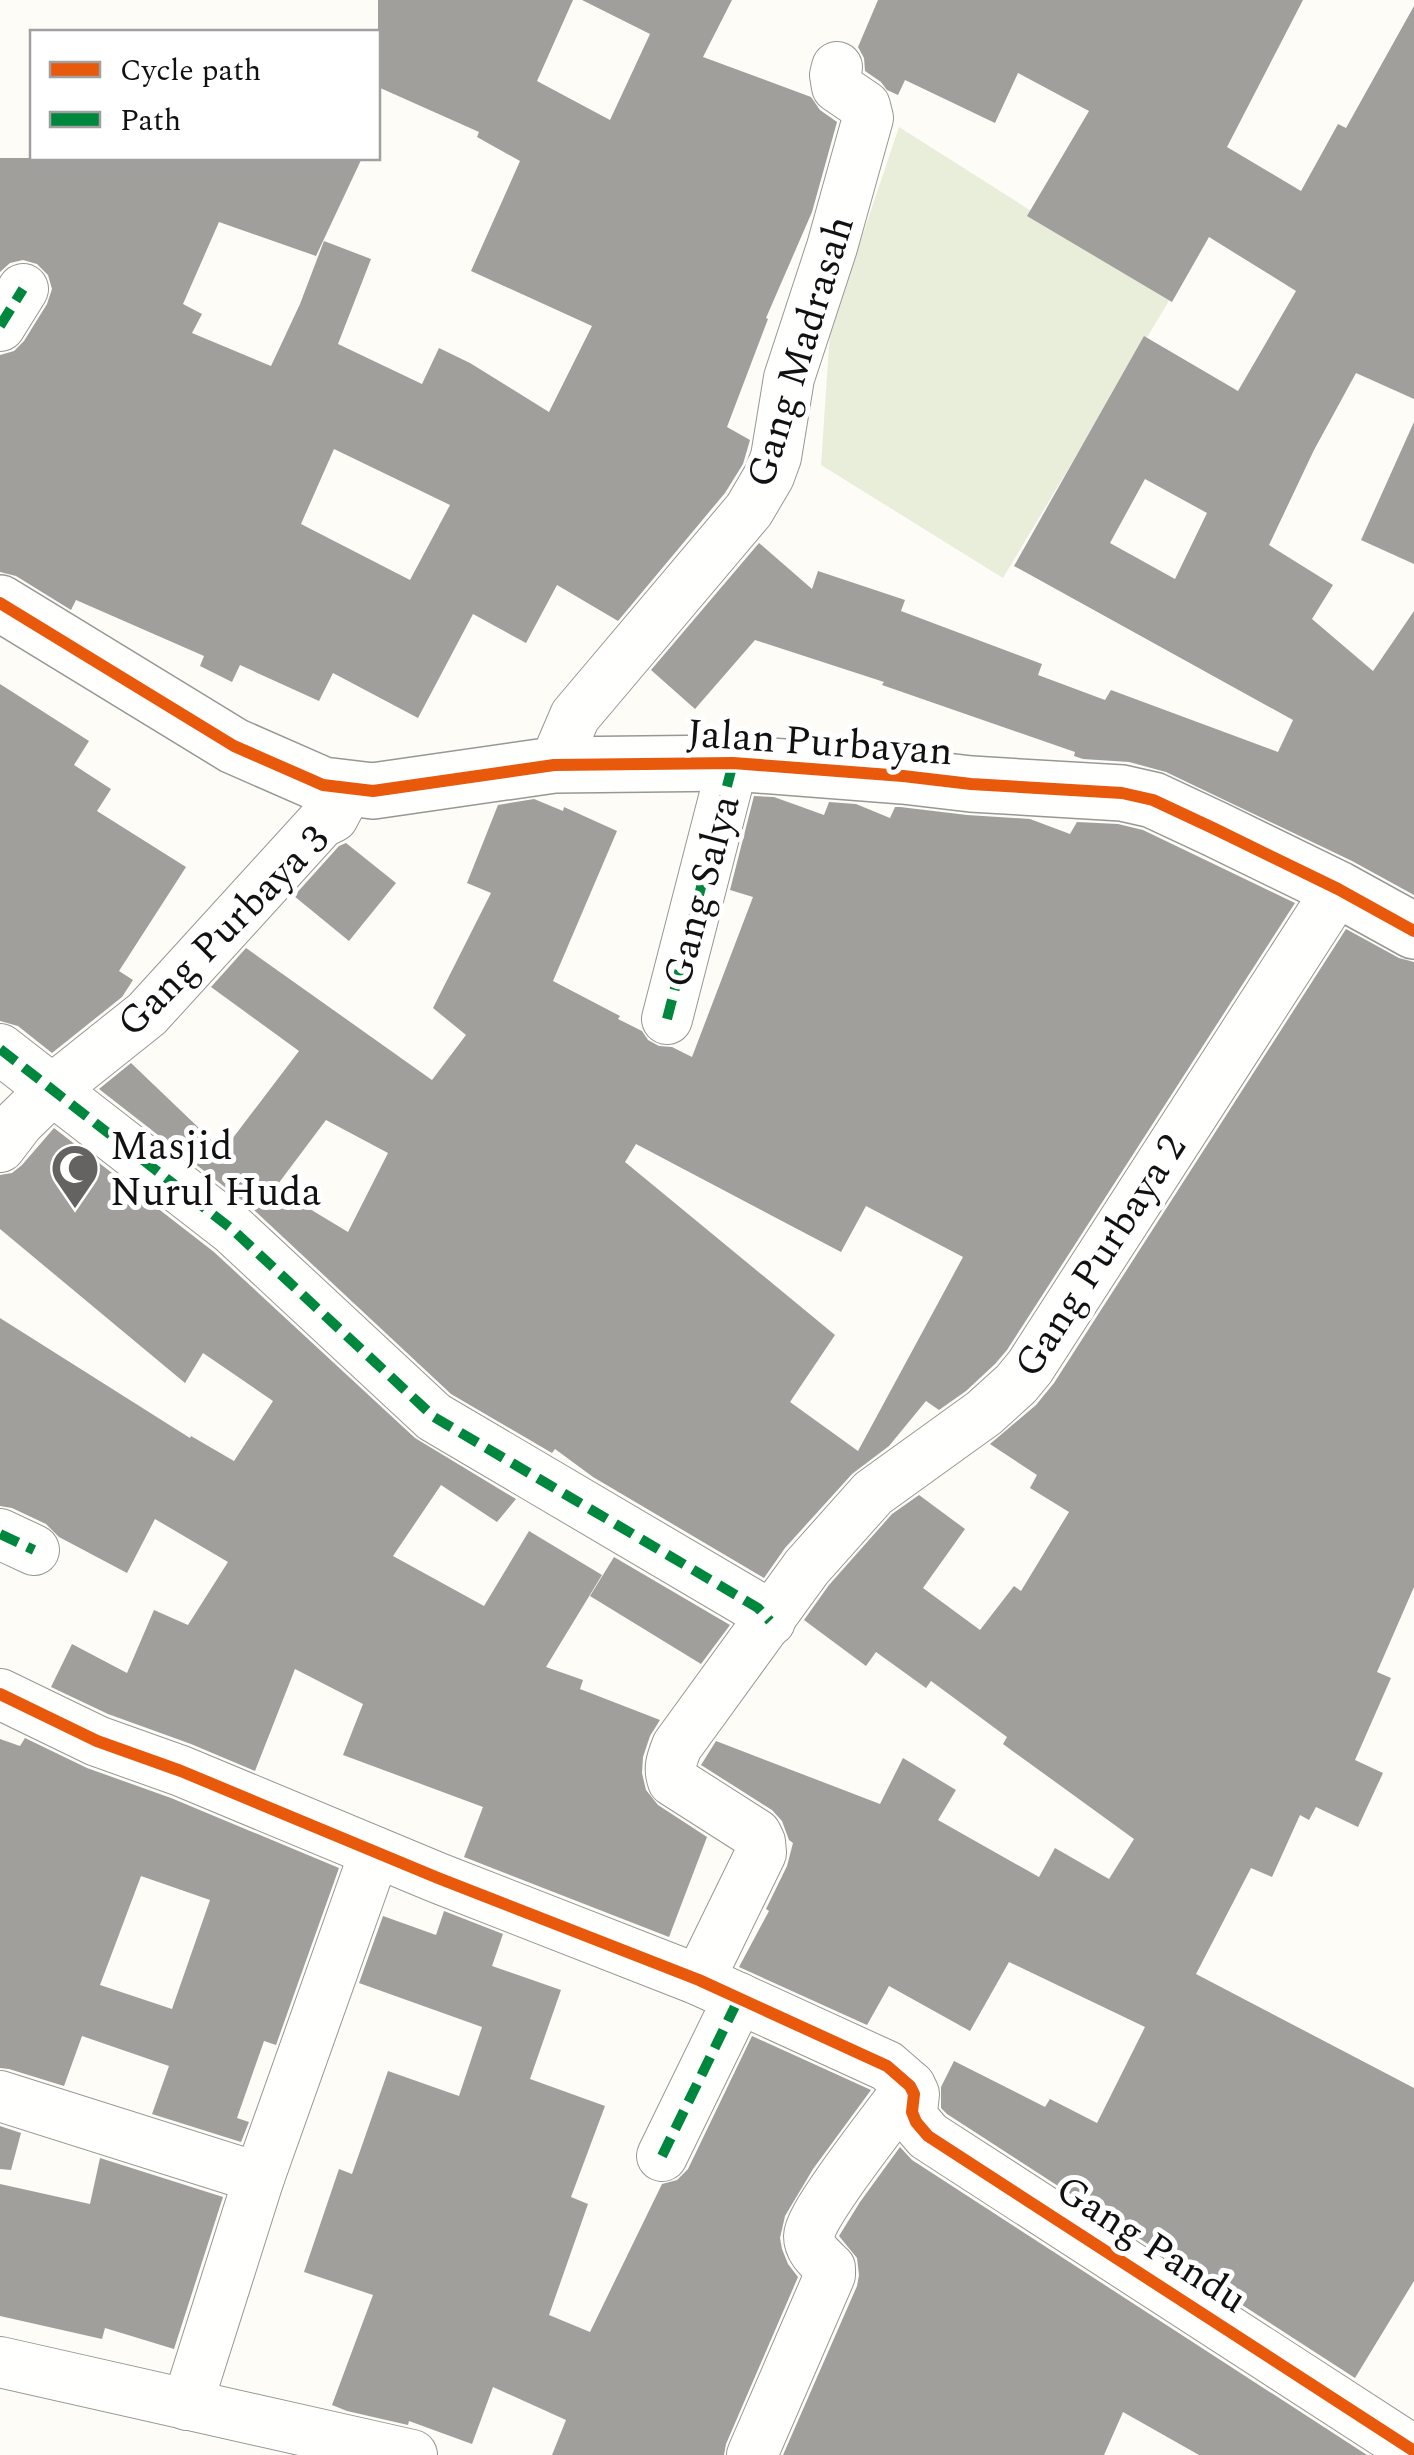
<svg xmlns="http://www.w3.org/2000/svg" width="1414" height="2455" viewBox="0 0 1414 2455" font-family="Spectral,serif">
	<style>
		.cemetery { fill: #e9eedb }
		.building { fill: #a19f9c; fill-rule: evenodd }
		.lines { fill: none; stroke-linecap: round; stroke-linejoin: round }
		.minor-casing { stroke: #979795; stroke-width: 52 }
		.tertiary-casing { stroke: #979795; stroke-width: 58 }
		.minor { stroke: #fffffe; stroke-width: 50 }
		.tertiary { stroke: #fffffe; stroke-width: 55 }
		.quiet { stroke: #00873e; stroke-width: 10; stroke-dasharray: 20 10; stroke-linecap: butt }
		.cycleway-casing { stroke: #fff; stroke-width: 19 }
		.cycleway { stroke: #e8590c; stroke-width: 12 }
		.labels { text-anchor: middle; stroke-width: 10; stroke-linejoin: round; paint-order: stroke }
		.street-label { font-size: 40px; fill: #111; stroke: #fff }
		.poi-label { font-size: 40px; fill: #111; stroke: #fff; text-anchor: start }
	</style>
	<rect width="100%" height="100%" fill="#fdfcf7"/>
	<polygon class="cemetery" points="899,127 1170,299 1003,578 821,465 830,332"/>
	<g class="building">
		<path d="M378 0H573L537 81 610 120 650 34 582 0H732L703 57 811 97 820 110 837 122 812 212 766 318 768 319 727 427 750 440 743 464 725 493 618 621 557 585 526 643 473 614 418 718 333 673 319 701 240 665 232 682 200 666 204 656 76 600 71 610 16 576 0 572V355L14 351 24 341 47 304 52 289 48 275 37 264 23 260 10 263 0 272V158H362L316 256 219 222 183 304 202 314 192 333 271 366 300 304 324 241 371 259 338 344 422 384 439 348 470 363 549 412 592 326 471 271 520 161 477 137 479 132 378 87ZM334 449 450 505 410 580 301 524Z"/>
		<path d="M878 0H1303L1227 147 1301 191 1338 124 1346 128 1414 6V399L1356 373 1314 450 1269 545 1333 585 1312 619 1373 671 1414 611V895L1352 861 1166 772 1129 762 1083 759 1074 756 1075 752 882 685 884 682 755 640 695 709 651 670 759 543 812 589 818 571 905 600 901 611 1042 664 1038 675 1105 700 1111 690 1278 752 1293 720 1014 566 1144 336 1238 391 1296 291 1209 237 1172 302 1027 216 1089 111 1018 73 995 123 905 80 898 95 887 90 881 82 865 71 864 58 858 47ZM1145 479 1207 513 1175 579 1110 543Z"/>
		<polygon points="1414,422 1414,564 1361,540"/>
		<polygon points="0,684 89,741 74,765 111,789 97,811 186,867 119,971 133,980 122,997 52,1053 18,1026 0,1021"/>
		<path d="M754 796 774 797 824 815 829 802 856 804 890 818 895 807H900L967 815 1030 819 1070 834 1077 822 1118 824 1143 830 1295 903 1007 1350 995 1364 966 1391 939 1410 926 1401 889 1446 852 1474 785 1548 764 1578 593 1477 555 1449 552 1453 451 1394 253 1209 99 1089 131 1063 223 1151 299 1051 211 987 246 948 432 1080 466 1035 433 1008 491 893 467 883 498 805 534 799 563 811 564 807 617 831 553 981 620 1016 618 1019 642 1031 648 1040 659 1046 672 1047 692 1057 753 897 730 890ZM326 1120 388 1153 348 1232 275 1188ZM636 1144 841 1252 866 1206 963 1257 858 1451 790 1402 835 1335 625 1162Z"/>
		<polygon points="346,843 396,883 349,941 294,896 339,846"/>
		<polygon points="1346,929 1399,958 1414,962 1414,1587 1377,1672 1391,1678 1355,1760 1383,1773 1358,1827 1316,1807 1309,1820 1300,1815 1272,1877 1251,1868 1196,1974 1414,2088 1414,2281 1355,2378 947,2114 941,2108 941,2087 954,2061 1045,2107 1050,2099 1097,2123 1145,2027 1009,1962 970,2031 889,1986 867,2025 739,1967 769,1911 766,1909 787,1866 793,1843 789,1840 782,1821 772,1810 701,1765 716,1741 880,1804 903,1758 956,1790 938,1820 1039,1877 1055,1848 1109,1879 1134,1839 1003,1744 1007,1737 931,1681 926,1688 876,1652 866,1666 804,1620 829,1585 892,1514 919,1495 965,1529 923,1588 980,1630 1014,1586 1021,1591 1069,1512 1030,1488 1037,1475 990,1444 1036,1405 1054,1383"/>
		<polygon points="54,1128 214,1252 415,1438 516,1499 497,1522 441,1485 393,1556 484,1606 529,1531 602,1575 546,1667 583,1680 580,1689 660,1720 650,1736 643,1757 642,1773 646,1790 658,1805 707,1837 669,1937 464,1857 483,1807 343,1755 363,1704 295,1669 255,1771 191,1744 108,1714 51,1687 72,1644 127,1673 154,1610 188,1625 228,1562 155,1519 127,1573 59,1537 46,1524 12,1508 0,1506 0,1318 190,1438 191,1436 234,1461 273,1401 203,1353 185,1383 0,1229 0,1175 12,1173 22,1165"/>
		<polygon points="614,1557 730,1625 701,1664 590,1596"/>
		<path d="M25 1738 87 1768 171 1798 339 1868 276 2045 264 2041 237 2118 249 2122 241 2142 152 2114 169 2066 82 2036 64 2086 9 2069 0 2068V1739L20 1746ZM141 1876 210 1900 172 2009 100 1985Z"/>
		<polygon points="444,1911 503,1934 492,1966 561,1990 530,2079 605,2106 571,2197 588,2204 549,2315 590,2332 662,2184 677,2180 688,2169 752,2036 871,2090 813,2169 785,2216 780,2238 782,2249 788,2264 798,2277 726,2444 724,2455 552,2455 566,2420 493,2387 472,2444 409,2421 408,2425 347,2411 332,2405 373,2295 304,2272 339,2169 352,2174 388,2071 459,2096 482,2027 359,1983 383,1916 436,1935"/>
		<polygon points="0,2126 21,2133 11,2170 0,2169"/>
		<polygon points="900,2147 912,2160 1367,2455 1199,2455 1123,2412 1104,2455 783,2455 857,2286 859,2275 857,2258 839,2236 860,2202"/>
		<polygon points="100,2158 223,2197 174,2349 105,2328 102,2339 0,2316 0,2184 90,2204"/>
	</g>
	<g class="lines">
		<g class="minor-casing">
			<g id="minor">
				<polyline points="0,326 23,289"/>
				<polyline points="554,765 575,716 749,510 769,476 776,457 789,378 832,247 868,118 865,106 837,87 835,75 837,67"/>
				<polyline points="667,1019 733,763"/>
				<polyline points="0,1049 233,1230 434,1417 758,1608 770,1621"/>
				<polyline points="0,1147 19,1122 53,1089 147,1014 321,823 333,817 348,789"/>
				<polyline points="0,1534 34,1550"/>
				<polyline points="0,1694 97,1741 181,1771 438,1878 699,1980 887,2066 910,2086 914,2094 912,2112 916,2122 928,2136 1414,2451"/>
				<path d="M699 1980 761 1853 760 1842 756 1834 673 1781C668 1768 672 1759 677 1746L807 1567 873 1493 984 1413 1016 1384 1030 1367 1338 889"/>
				<polyline points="0,2096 259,2178"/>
				<polyline points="662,2156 739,1998"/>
				<polyline points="0,2362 412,2455"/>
				<polyline points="187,2405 259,2178 375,1852"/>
				<path d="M752 2455 830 2275V2268C821 2259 809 2250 809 2236 808 2216 894 2109 910 2086"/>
			</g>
		</g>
		<g class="tertiary-casing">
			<polyline id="tertiary" points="0,603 234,746 323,785 373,791 554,765 733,763 903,776 971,784 1122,793 1153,800 1215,829 1338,889 1414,931"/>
		</g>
		<use href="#minor" class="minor"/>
		<use href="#tertiary" class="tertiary"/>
		<g class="quiet">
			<polyline points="0,326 23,289"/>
			<polyline points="667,1019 733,763"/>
			<polyline points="0,1049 233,1230 434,1417 758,1608 770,1621"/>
			<polyline points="0,1534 34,1550"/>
			<polyline points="662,2156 739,1998"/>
		</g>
		<g class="cycleway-casing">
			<g id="cycleway">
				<polyline points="0,603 234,746 323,785 373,791 554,765 733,763 903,776 971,784 1122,793 1153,800 1215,829 1338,889 1414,931"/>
				<polyline points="0,1694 97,1741 181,1771 438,1878 699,1980 887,2066 910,2086 914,2094 912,2112 916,2122 928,2136 1414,2451"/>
			</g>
		</g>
		<use href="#cycleway" class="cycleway"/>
	</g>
	<defs>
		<g id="mosque-pin" transform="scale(2.5)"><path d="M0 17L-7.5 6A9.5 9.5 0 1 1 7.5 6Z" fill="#646362" stroke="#fff"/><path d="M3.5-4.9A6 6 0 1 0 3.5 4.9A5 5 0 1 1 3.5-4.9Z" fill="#fff"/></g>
	</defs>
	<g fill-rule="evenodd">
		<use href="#mosque-pin" x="75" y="1168"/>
	</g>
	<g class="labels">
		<g class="street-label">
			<text transform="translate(799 351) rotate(-73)" y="14">Gang Madrasah</text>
			<text transform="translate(820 741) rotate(4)" y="14">Jalan Purbayan</text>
			<text transform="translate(700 891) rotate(-75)" y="14">Gang Salya</text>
			<text transform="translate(222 930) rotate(-45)" y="14">Gang Purbaya 3</text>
			<text transform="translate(1099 1255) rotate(-57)" y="14">Gang Purbaya 2</text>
			<text transform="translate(1152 2243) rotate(33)" y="14">Gang Pandu</text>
		</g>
		<g class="poi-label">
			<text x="110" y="1159">Masjid<tspan x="110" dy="46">Nurul Huda</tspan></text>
		</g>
	</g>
	<rect x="30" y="30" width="350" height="130" fill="#ffffff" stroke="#a0a0a0" stroke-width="2.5"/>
	<rect x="50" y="62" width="50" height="15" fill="#e8590c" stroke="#a0a0a0" stroke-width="2.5"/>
	<text x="120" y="80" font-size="30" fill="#111111">Cycle path</text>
	<rect x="50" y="112" width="50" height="15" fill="#00873e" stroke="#a0a0a0" stroke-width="2.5"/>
	<text x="120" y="130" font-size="30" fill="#111111">Path</text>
</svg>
